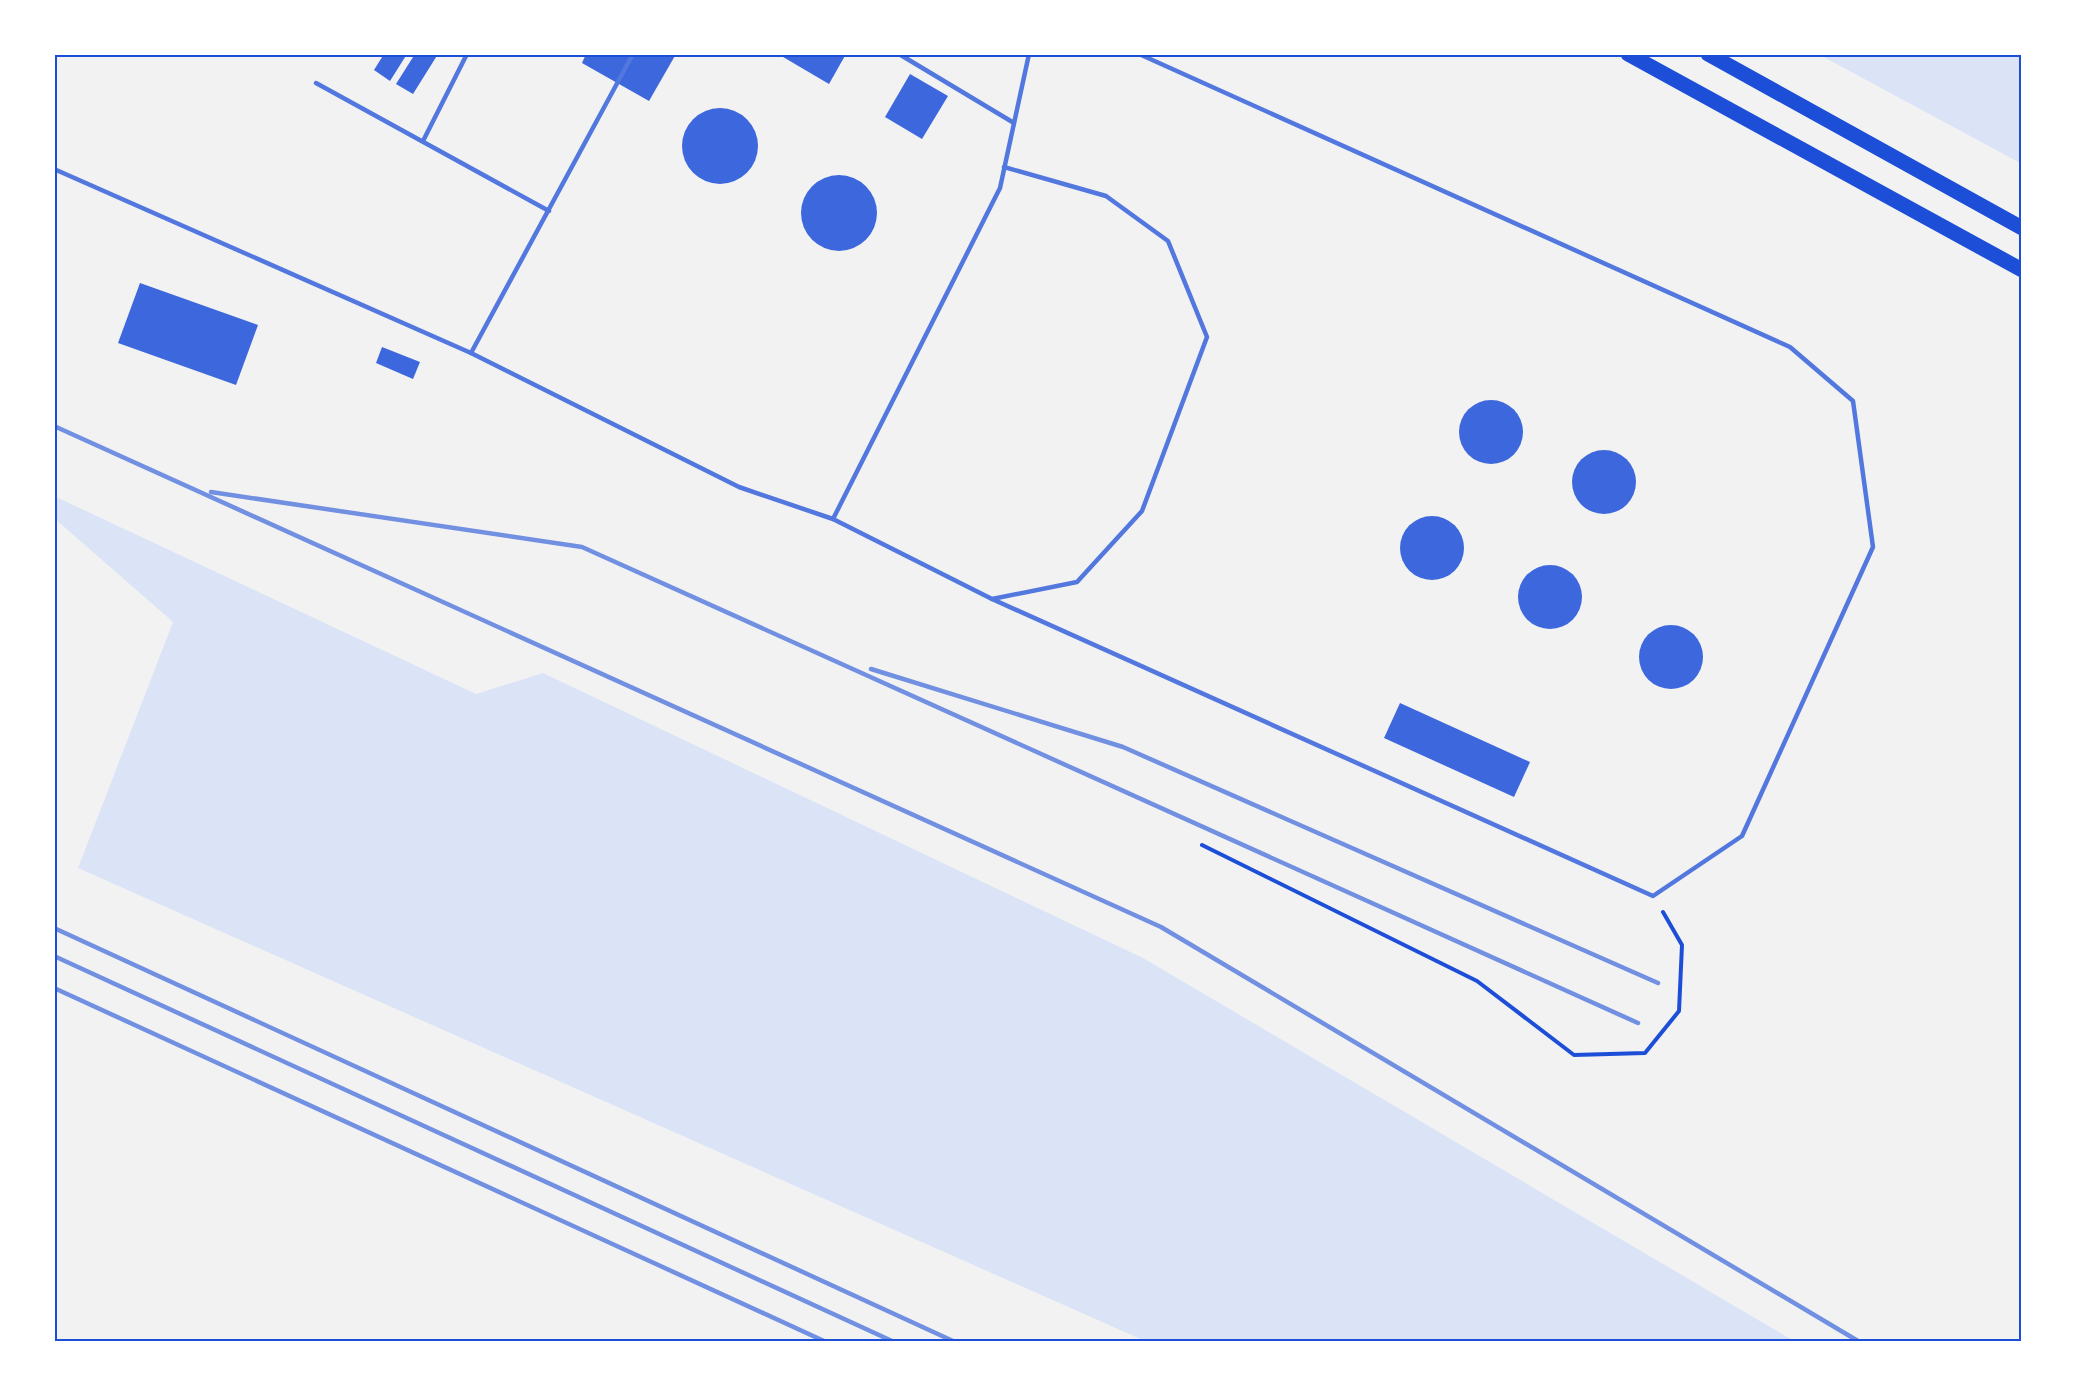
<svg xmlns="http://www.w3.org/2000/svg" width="2076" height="1395" viewBox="0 0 2076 1395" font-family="'PT Sans Narrow',sans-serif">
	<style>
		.green { fill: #dbe4f7 }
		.building { fill: #3d67dc }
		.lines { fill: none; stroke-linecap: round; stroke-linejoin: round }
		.path { stroke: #1d4ed8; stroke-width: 4 }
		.service { stroke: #5277de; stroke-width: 4.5 }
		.primary { stroke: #1d4ed8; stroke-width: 15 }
		.rail { stroke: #7290e2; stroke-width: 4.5 }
		.neatline { fill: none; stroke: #1d4ed8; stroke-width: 2 }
	</style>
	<rect width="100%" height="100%" fill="#f2f2f2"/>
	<g class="green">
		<polygon points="1818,54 2022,54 2022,164"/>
		<polygon points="54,496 476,694 543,673 1143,958 1794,1341 1145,1341 78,868 173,622 54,518"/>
	</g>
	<g class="building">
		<polygon points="384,54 407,54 390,81 374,70"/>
		<polygon points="415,54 438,54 413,94 396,84"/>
		<polygon points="586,54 676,54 649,101 582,63"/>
		<polygon points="778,54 846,54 829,84"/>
		<polygon points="910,74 948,96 922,139 885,117"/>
		<circle cx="720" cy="146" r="38"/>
		<circle cx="839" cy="213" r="38"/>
		<polygon points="140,283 258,325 236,385 118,343"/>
		<polygon points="382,347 420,362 413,379 376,363"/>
		<circle cx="1491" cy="432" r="32"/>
		<circle cx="1604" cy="482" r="32"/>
		<circle cx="1432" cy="548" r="32"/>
		<circle cx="1550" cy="597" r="32"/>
		<circle cx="1671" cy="657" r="32"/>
		<polygon points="1400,703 1530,762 1514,797 1384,738"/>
	</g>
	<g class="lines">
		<polyline class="path" points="1202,845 1477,981 1574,1055 1645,1053 1679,1011 1682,945 1663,912"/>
		<g class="service">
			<polyline points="899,54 1014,123"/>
			<polyline points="316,83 549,211"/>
			<polyline points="423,141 467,54"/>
			<polyline points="54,169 471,353 739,487 833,519 992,599 1077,582 1142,511 1207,337 1168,241 1106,196 1004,167"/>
			<polyline points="471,353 633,54"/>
			<polyline points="833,519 1000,188 1029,54"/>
			<polyline points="992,599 1653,896 1742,836 1873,547 1853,401 1790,347 1139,54"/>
		</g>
		<g class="primary">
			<polyline points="1628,54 2022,270"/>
			<polyline points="1708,54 2022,228"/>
		</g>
		<g class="rail">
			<polyline points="54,426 1161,927 1858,1341"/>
			<polyline points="211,492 582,547 1638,1023"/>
			<polyline points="871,669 1123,747 1658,983"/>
			<polyline points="54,928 953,1341"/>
			<polyline points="54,956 892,1341"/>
			<polyline points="54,988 824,1341"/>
		</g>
	</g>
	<rect width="2076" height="1395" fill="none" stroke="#ffffff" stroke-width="111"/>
	<rect x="56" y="56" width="1964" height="1284" class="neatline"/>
</svg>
